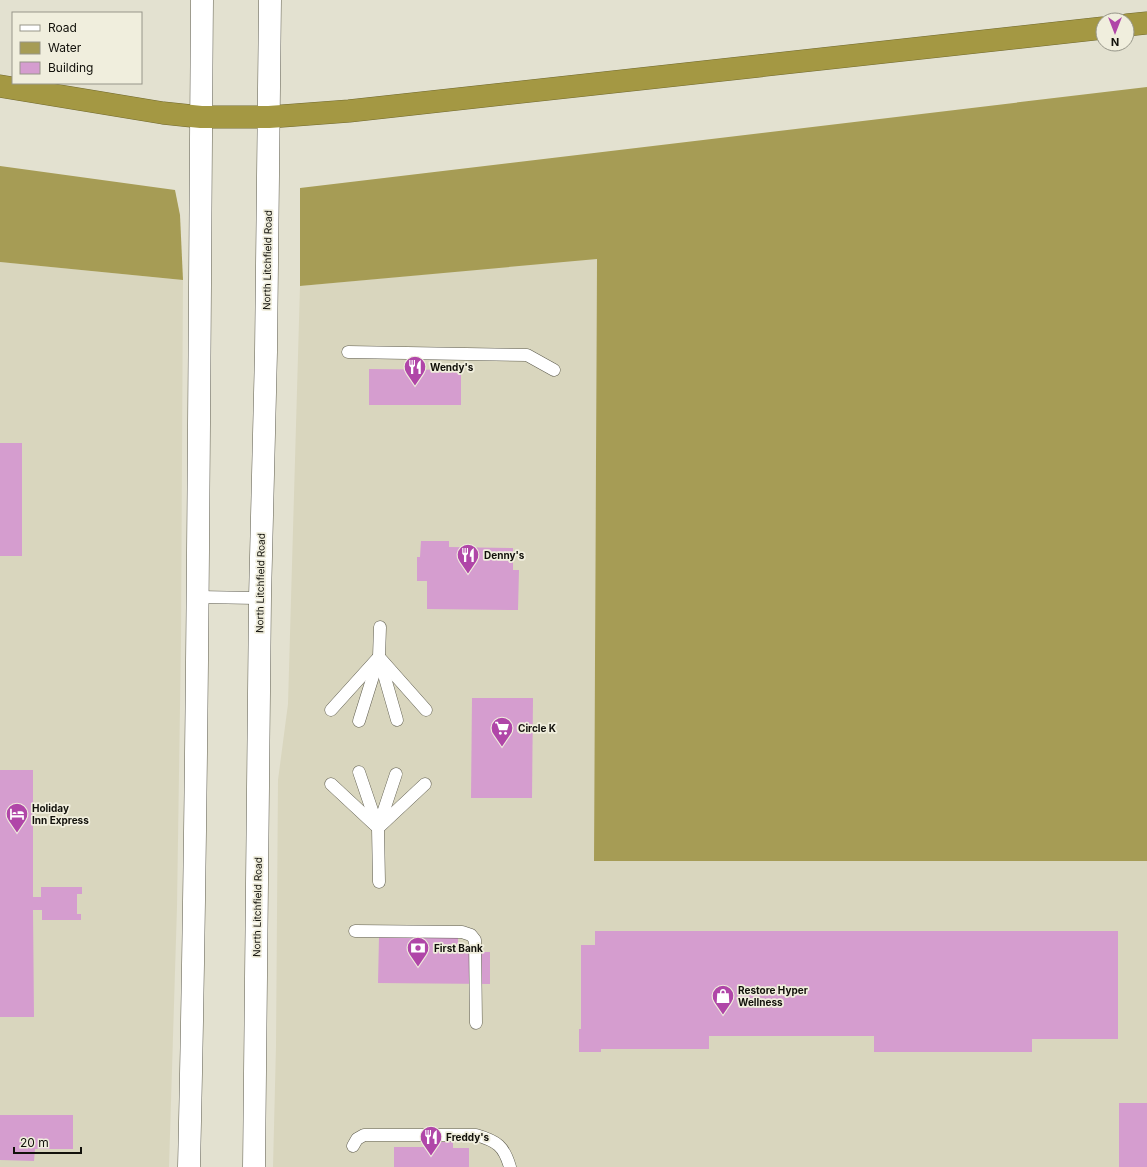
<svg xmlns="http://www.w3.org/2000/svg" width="1147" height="1167" viewBox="0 0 1147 1167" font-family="Inter,sans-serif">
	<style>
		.built { fill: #d9d6be }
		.water { fill: #a69c55 }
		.building { fill: #d59dcf }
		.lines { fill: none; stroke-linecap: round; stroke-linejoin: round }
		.lane-casing { stroke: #5f5d4f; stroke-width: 13 }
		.secondary-casing { stroke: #5f5d4f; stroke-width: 23 }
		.highway-casing { stroke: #71692f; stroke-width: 23 }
		.lane { stroke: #fff; stroke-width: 12 }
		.secondary { stroke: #fff; stroke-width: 22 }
		.highway { stroke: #a49843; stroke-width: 22 }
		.labels { text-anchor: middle; stroke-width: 3.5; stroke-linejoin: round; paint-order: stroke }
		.street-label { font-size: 10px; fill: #12110b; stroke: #f0eedd }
		.poi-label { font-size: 10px; font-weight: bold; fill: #12110b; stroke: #f0eedd; text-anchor: start }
	</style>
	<rect width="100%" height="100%" fill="#e3e1d0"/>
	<g class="built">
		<polygon points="597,258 594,861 1147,861 1147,1167 273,1167 276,1046 278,780 288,704 300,286"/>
		<polygon points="0,262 183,280 181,641 177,907 169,1167 0,1167"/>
	</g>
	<g class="water">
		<polygon points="1147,87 1147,861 594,861 597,259 300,286 300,188"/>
		<polygon points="0,166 175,190 180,215 183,280 0,262"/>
	</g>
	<g class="building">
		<polygon points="369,369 461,370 461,405 369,405"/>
		<rect x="0" y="443" width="22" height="113"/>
		<polygon points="421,541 449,541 449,547 513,548 513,570 519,570 518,610 427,609 427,581 417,581 417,557 420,557"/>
		<polygon points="472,698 533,698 532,798 471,798"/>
		<polygon points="0,770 33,770 33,897 41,897 41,887 82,887 82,894 77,894 77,914 81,914 81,920 42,920 42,910 33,910 34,1017 0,1017"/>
		<polygon points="595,931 1118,931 1118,1039 1032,1039 1032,1052 874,1052 874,1036 709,1036 709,1049 601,1049 601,1052 579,1052 579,1029 581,1029 581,945 595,945"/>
		<polygon points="379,937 458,938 458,952 490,952 490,984 378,983"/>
		<rect x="1119" y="1103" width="28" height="64"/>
		<polygon points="0,1115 73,1115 73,1149 35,1149 34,1161 0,1160"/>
		<polygon points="438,1142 453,1142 453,1148 469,1148 469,1167 394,1167 394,1147 438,1147"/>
	</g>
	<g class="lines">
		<g class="lane-casing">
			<g id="lane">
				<polyline points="348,352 527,355 554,370"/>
				<polyline points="199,597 260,598"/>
				<polyline points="380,627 379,657 397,720"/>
				<polyline points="331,710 377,659"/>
				<polyline points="359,721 379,657 426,710"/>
				<polyline points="359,772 378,828 425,784"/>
				<polyline points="331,784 375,825"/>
				<polyline points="379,882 378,828 396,774"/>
				<polyline points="355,931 462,932 471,935 475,940 476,1023"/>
				<path d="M353 1146 357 1139 364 1135H476C497 1141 504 1146 510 1167"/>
			</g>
		</g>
		<g class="secondary-casing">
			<g id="secondary">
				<path d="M189 1167C198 778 199 389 202 0"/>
				<polyline points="254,1167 260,598 266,352 270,0"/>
			</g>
		</g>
		<g class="highway-casing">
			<g id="highway">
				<polyline points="1127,25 1147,23"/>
				<polyline points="0,86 163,113 201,117 269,117 349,111 1103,28"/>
			</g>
		</g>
		<use href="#lane" class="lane"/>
		<use href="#secondary" class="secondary"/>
		<use href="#highway" class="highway"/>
	</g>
	<defs>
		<g id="restaurant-pin" transform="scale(1.15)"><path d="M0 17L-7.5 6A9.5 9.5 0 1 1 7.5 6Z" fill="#b046a8" stroke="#f0eedd"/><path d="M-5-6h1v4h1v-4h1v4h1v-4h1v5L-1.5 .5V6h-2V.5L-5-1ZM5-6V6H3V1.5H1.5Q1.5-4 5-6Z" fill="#fff"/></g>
		<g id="supermarket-pin" transform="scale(1.15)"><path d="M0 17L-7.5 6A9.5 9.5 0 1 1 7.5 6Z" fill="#b046a8" stroke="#f0eedd"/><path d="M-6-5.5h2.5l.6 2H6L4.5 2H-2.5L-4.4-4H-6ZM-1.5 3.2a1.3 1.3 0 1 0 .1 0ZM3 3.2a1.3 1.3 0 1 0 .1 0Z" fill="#fff"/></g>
		<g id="hotel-pin" transform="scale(1.15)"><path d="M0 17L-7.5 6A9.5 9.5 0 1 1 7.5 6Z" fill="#b046a8" stroke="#f0eedd"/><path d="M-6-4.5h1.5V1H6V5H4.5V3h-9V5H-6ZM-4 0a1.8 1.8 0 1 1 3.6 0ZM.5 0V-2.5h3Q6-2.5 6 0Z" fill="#fff"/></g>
		<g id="bank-pin" transform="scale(1.15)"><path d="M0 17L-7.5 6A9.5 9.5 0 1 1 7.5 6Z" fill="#b046a8" stroke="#f0eedd"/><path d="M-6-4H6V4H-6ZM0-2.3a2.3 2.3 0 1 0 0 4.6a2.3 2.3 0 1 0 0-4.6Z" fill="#fff"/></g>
		<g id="shop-pin" transform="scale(1.15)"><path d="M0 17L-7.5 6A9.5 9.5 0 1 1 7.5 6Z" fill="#b046a8" stroke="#f0eedd"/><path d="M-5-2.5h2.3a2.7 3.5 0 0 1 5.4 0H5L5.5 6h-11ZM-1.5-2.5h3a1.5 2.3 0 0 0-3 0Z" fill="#fff"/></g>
	</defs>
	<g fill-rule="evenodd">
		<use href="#restaurant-pin" x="415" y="367"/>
		<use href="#restaurant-pin" x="468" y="555"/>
		<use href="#supermarket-pin" x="502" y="728"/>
		<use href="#hotel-pin" x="17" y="814"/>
		<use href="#bank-pin" x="418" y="948"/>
		<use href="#shop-pin" x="723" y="996"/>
		<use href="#restaurant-pin" x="431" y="1137"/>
	</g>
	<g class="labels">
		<g class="street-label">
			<text transform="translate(267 260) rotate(-89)" y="4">North Litchfield Road</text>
			<text transform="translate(260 583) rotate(-89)" y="4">North Litchfield Road</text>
			<text transform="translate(257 907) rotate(-89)" y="4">North Litchfield Road</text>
		</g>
		<g class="poi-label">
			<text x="430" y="371">Wendy's</text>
			<text x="484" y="559">Denny's</text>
			<text x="518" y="732">Circle K</text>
			<text x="32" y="812">Holiday<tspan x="32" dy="12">Inn Express</tspan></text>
			<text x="434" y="952">First Bank</text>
			<text x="738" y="994">Restore Hyper<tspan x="738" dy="12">Wellness</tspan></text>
			<text x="446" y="1141">Freddy's</text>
		</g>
	</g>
	<rect x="12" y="12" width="130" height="72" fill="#f0eedd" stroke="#979689"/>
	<rect x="20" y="25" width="20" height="6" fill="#ffffff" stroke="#979689"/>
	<text x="48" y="32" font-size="12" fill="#12110b">Road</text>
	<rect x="20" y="42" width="20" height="12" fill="#a69c55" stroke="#979689"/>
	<text x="48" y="52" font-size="12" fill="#12110b">Water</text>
	<rect x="20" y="62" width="20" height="12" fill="#d59dcf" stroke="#979689"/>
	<text x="48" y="72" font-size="12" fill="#12110b">Building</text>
	<g transform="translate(1115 32) rotate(180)"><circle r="19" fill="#f0eedd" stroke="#979689"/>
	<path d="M0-3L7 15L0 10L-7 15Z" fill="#b046a8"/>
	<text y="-6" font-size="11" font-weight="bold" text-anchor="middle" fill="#12110b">N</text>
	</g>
	<path d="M14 1147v6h67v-6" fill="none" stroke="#12110b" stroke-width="2"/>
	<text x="20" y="1147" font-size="12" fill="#12110b" stroke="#f0eedd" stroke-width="3" paint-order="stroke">20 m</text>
</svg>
